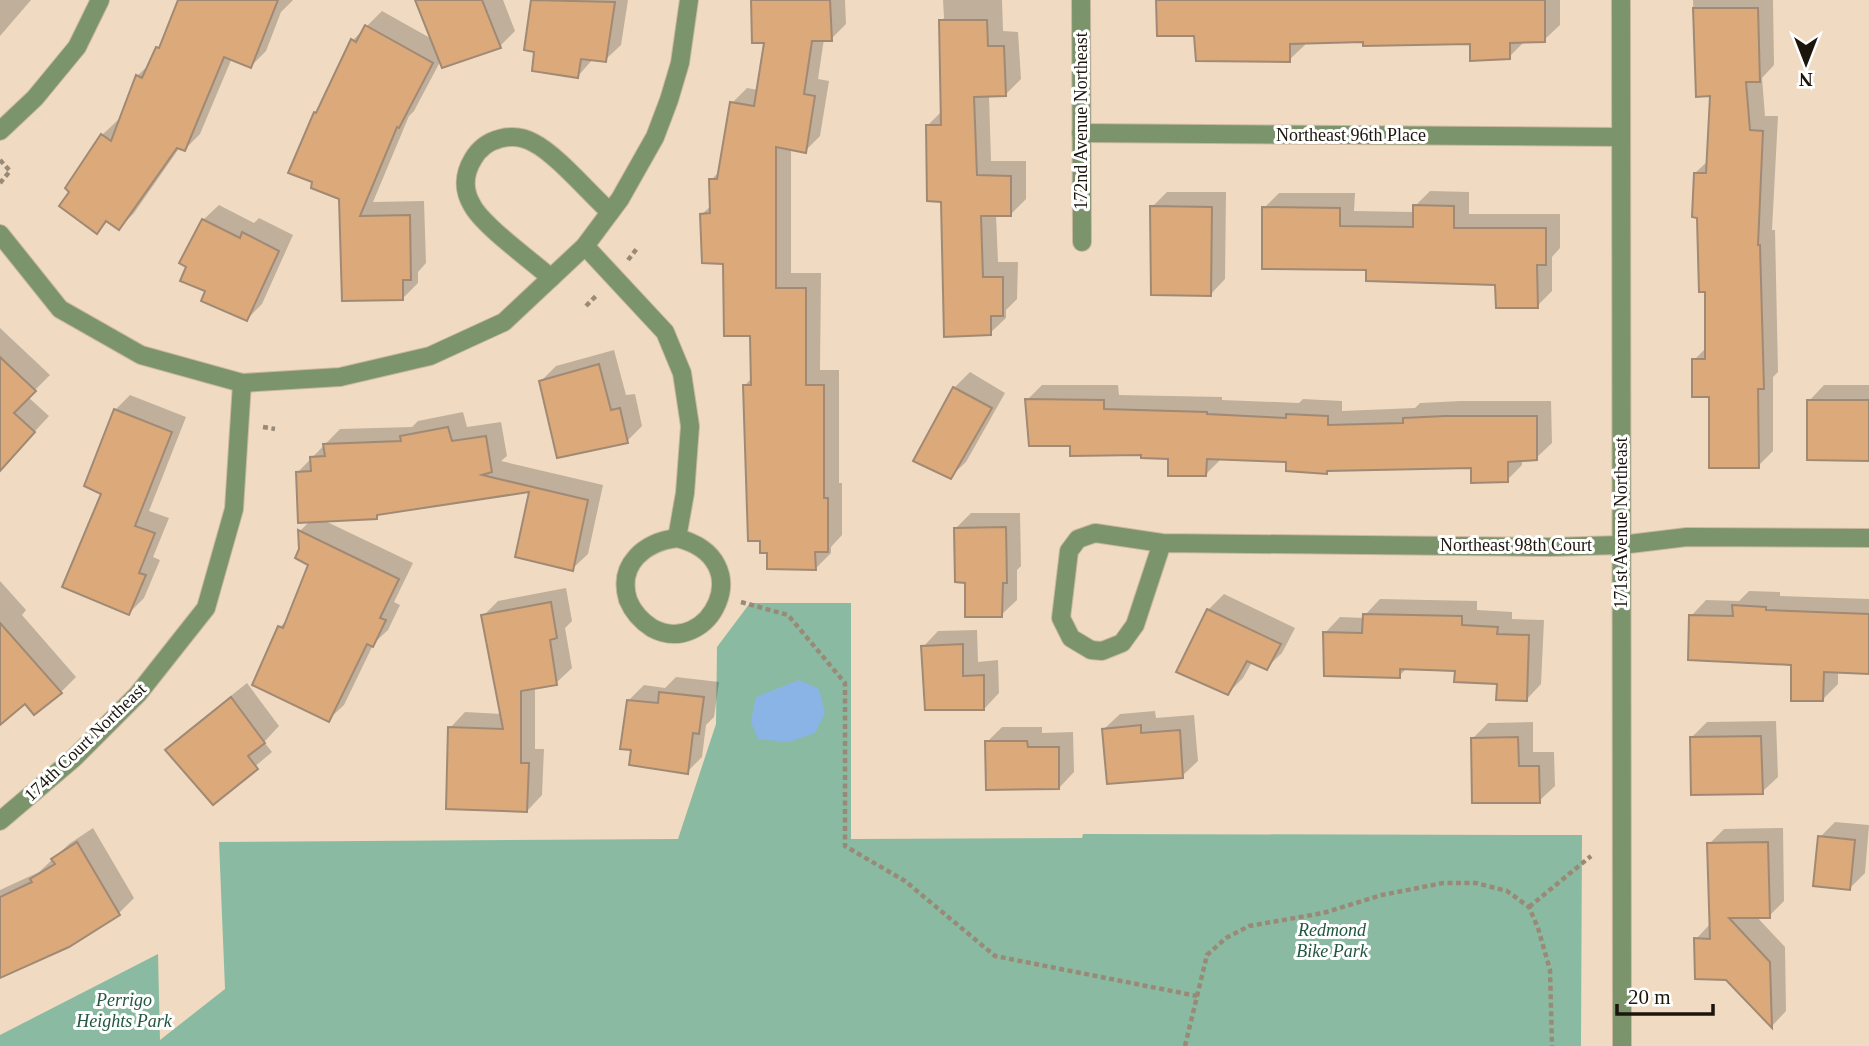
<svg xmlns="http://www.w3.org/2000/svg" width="1869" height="1046" viewBox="0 0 1869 1046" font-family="Georgia,serif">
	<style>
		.green { fill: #8bbaa2 }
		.water { fill: #8ab4e6 }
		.shadow { fill: #0003 }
		.building { fill: #dba97a; stroke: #a18a75; stroke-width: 2 }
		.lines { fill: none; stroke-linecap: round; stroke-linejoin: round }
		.street-casing { stroke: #cab7a1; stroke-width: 20 }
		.path { stroke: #998a77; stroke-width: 4.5; stroke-dasharray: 5 3.5; stroke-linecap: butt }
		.street { stroke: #7b946c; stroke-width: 18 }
		.labels { text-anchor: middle; stroke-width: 6; stroke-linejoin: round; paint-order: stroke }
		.street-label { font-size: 18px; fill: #1c150c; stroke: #fff }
		.park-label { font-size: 18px; font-style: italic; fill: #21563f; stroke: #fff }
	</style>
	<rect width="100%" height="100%" fill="#f0dbc2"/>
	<polygon class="green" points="750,603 851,603 851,839 1082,838 1083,834 1582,835 1581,1046 0,1046 0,1035 158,954 160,1040 225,989 219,842 678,839 716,724 717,647"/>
	<polygon class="water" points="799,680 819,689 825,713 815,733 788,742 758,739 751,722 756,697"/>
	<g class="shadow">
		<polygon points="0,0 31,0 0,36"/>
		<polygon points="180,0 293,0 281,12 266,51 251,66 232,58 200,134 185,149 180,147 134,213 119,228 108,221 97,232 102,135 118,120 120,122 137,76 152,62 158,48 163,42"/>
		<polygon points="417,0 503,0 515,31 500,46 441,60 414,111 409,116 373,202 424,201 426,263 418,272 418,283 403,298 340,198 315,113 320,108 353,40 382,11 432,39"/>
		<polygon points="533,0 628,0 621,45 605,60 593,59 578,76 536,50 526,49"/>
		<polygon points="753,0 845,0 846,24 831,39 824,39 818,79 829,81 820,136 805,151 791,148 791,273 821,273 820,370 839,370 839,483 842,483 842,535 831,547 831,553 816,568 744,386 753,377 752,334 725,262 702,214 712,205 711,180 721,170 732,103 747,88 758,90 766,41"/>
		<polygon points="943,0 1002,0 1003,31 1018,32 1021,79 1006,94 989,95 991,161 1026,161 1026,199 1010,215 996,215 998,262 1018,262 1017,299 1006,310 1006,318 990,333 943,200 928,125 942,111 941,21 944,18"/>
		<polygon points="1158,0 1560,0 1560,25 1544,40 1525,41 1509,57 1472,42 1365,40 1305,41 1305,45 1289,60 1196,34"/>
		<polygon points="1693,0 1773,0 1774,65 1762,78 1765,116 1778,116 1772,230 1775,230 1778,372 1773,377 1773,451 1758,466 1711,396 1694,360 1707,347 1707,290 1695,173 1708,161 1712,94 1697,95"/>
		<polygon points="1430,191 1469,192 1469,214 1560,214 1560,248 1552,257 1552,291 1537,306 1497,283 1368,268 1264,208 1279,193 1355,193 1354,211 1415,212 1415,206"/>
		<polygon points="1167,192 1226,192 1225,279 1210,295 1152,207"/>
		<polygon points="219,205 254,223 259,218 293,235 262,304 247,319 208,290 203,220"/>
		<polygon points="0,328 50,375 28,397 49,416 0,469"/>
		<polygon points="614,350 626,395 635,394 642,426 627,441 541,381 556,366"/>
		<polygon points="970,372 1005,393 966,462 950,477 915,460 954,388"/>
		<polygon points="1042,385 1118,385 1119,395 1222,397 1222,400 1299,403 1303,399 1342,401 1342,411 1415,408 1420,403 1461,401 1551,401 1552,443 1536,458 1522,459 1522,465 1507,480 1473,466 1221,459 1206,474 1170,458 1071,444 1027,400"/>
		<polygon points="1824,385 1869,385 1869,459 1809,401"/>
		<polygon points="130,395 186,417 149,511 169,518 153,557 160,560 144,598 129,613 104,493 115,410"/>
		<polygon points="463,412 467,427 501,422 507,456 501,461 603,485 588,554 572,569 531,489 381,512 376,517 323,520 413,563 394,602 400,605 388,630 374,643 344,705 328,720 280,627 289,618 310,565 301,549 300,531 311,520 297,473 340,429 412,427 418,421"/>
		<polygon points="971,513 1020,513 1021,566 1017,570 1017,600 1001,615 967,582 955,529"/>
		<polygon points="0,581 26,610 22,615 76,677 61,692 25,702 0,714"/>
		<polygon points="566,588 572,621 565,628 572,668 556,683 535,687 535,749 544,749 542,795 527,811 450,728 465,712 502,714 483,616 498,601"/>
		<polygon points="1749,591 1780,592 1780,596 1869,599 1869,672 1838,671 1838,684 1823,699 1793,663 1691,616 1706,600 1739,601"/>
		<polygon points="1224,594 1295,628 1282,653 1266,668 1252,662 1243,678 1228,693 1179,671 1208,610"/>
		<polygon points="1380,599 1477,601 1477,610 1512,612 1512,619 1544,620 1541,684 1526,700 1498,682 1457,669 1408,667 1399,676 1325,633 1340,617 1365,618 1365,615"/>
		<polygon points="977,630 978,662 998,660 999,693 984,709 923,647 938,631"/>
		<polygon points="676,677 719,682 714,717 706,725 702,757 687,772 633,749 628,701 644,685 665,688"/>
		<polygon points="247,683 279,726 264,742 272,752 213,802 167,750 182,735"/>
		<polygon points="1155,711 1156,718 1194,715 1198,761 1182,776 1104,729 1120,714"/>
		<polygon points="1776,721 1778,777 1762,792 1692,737 1707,722"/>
		<polygon points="1533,722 1533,752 1554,752 1555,786 1539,801 1473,738 1488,723"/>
		<polygon points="1002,727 1042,727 1042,733 1073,732 1074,772 1059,788 987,742"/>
		<polygon points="1835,822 1869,825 1865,873 1850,888 1820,837"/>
		<polygon points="93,828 134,898 119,913 69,945 0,976 0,890 39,872 69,844"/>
		<polygon points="1783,828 1784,901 1769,916 1756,916 1785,947 1786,1011 1772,1026 1696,939 1711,923 1709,844 1724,829"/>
	</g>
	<g class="building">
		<polygon points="178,0 278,0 251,68 224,57 185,151 177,148 119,230 106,221 97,234 59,206 69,192 65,188 101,134 111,141 136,75 142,78 156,47 159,48"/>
		<polygon points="415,0 482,0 501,48 442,68"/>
		<polygon points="531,0 615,2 606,62 581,59 578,78 532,71 534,52 524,50"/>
		<polygon points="751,0 830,0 832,41 812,41 804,94 815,96 806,153 776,147 776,288 806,288 806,385 824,385 824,498 828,498 828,552 815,552 816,570 767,569 767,553 760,553 760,541 748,541 743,385 751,385 750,336 724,336 723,264 702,263 700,214 710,213 709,179 717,179 730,102 754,106 764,43 752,43"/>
		<polygon points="1156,0 1545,0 1545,42 1510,43 1510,59 1470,61 1470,44 1363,46 1363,42 1290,44 1290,62 1196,61 1194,36 1157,36"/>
		<polygon points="1693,8 1758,8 1760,82 1746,82 1750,130 1763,131 1758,245 1760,245 1764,389 1758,389 1759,468 1709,468 1709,397 1692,397 1692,359 1705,359 1705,292 1699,292 1697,218 1692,217 1694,173 1706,173 1710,96 1696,97"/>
		<polygon points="939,20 987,20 988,46 1004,46 1006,96 974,97 977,175 1011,176 1011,216 981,216 983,277 1003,277 1003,316 991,316 991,335 944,337 941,202 927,201 926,125 941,125"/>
		<polygon points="365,25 433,63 399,128 397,127 360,216 410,215 411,280 403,280 403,300 342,301 339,199 311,188 312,182 288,173 314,112 316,113 351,39 356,42"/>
		<polygon points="1413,205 1454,206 1454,228 1546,228 1546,265 1537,265 1538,308 1496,308 1495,285 1366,281 1366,270 1262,269 1262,207 1340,208 1340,226 1413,227"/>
		<polygon points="1150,206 1212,207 1211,296 1151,295"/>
		<polygon points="202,219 240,238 242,232 279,251 247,321 201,301 205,291 180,281 186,267 179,263"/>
		<polygon points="0,357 36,391 14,413 35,432 0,471"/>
		<polygon points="599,364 611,410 620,408 628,443 557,458 539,381"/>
		<polygon points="953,387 992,408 951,479 913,461"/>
		<polygon points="1025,399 1104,400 1104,409 1207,412 1207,414 1286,418 1286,414 1328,416 1328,425 1403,423 1403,418 1445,416 1537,416 1537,460 1508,462 1508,482 1471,483 1471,468 1327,471 1327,474 1286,471 1286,462 1207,459 1206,476 1168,476 1168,459 1141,458 1141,455 1070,456 1070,446 1029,446"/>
		<polygon points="1807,400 1869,400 1869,461 1807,460"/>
		<polygon points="114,409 172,432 135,526 155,533 139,573 146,575 129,615 62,587 101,494 84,486"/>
		<polygon points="448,427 452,441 486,436 492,472 482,475 588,500 573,571 515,557 529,492 377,515 377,519 298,523 296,472 311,471 310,457 325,456 323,444 401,441 400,436"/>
		<polygon points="1006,527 1007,583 1003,583 1002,617 965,617 965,583 955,582 954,528"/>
		<polygon points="298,530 399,579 380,618 386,620 373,647 367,644 329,722 252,685 278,626 283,628 308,565 295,558 299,549"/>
		<polygon points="551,602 557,638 550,640 557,685 521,691 521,763 529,763 527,812 446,809 448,727 503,729 481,615"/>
		<polygon points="1732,605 1766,607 1766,610 1869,614 1869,674 1824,672 1823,701 1791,701 1791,665 1688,660 1689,615 1733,616"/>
		<polygon points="1207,609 1281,644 1267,670 1247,661 1228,695 1176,672"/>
		<polygon points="1363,614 1462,616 1462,625 1498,627 1497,634 1529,635 1527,701 1496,700 1497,684 1454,682 1455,671 1400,669 1400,678 1324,676 1323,632 1362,633"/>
		<polygon points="0,623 62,693 34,715 25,704 0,725"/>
		<polygon points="963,644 963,676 984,675 984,710 925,710 921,646"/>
		<polygon points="659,692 704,697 699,734 693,733 688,774 629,765 631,750 620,749 627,700 658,703"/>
		<polygon points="231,697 265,743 248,756 258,769 213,805 165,750"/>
		<polygon points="1141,725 1141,733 1180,730 1183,778 1107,784 1102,729"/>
		<polygon points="1761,736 1763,794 1691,795 1690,737"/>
		<polygon points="1518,737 1519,766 1539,766 1540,803 1472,803 1471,738"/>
		<polygon points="985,741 1027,741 1028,747 1059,747 1059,789 986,790"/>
		<polygon points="1818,836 1855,840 1850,890 1813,886"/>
		<polygon points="77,842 120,915 69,947 0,978 0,897 32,882 30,879 55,864 51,859"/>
		<polygon points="1768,842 1770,918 1729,918 1770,962 1772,1028 1726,980 1695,979 1694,938 1710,939 1707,843"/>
	</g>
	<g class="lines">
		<g class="street-casing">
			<g id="street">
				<polyline points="1081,0 1082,242"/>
				<polyline points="1621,0 1622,1046"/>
				<polyline points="0,131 35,98 77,47 100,0"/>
				<polyline points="1081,133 1620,137"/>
				<polyline points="0,234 60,309 141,355 242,383 340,377 430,356 504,322 585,246 620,199 655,137 669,100 680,63 689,0"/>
				<path d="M585 246 665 332 682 373 690 426 685 493 677 538C645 542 617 564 628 600 633 612 641 621 652 628 709 659 761 559 677 538"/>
				<path d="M551 278C532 261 482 225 472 205 463 190 464 174 473 159 485 138 513 131 534 143 556 154 590 194 610 212"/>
				<polyline points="1162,543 1135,625 1122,643 1102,651 1091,650 1071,638 1061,618 1069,551 1078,539 1095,533 1162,543 1550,547 1621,545 1687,537 1869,538"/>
				<polyline points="0,821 73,759 138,694 206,608 234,509 242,383"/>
			</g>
		</g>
		<g class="path">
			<polyline points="0,160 10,171 0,183"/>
			<polyline points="628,260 638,247"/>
			<polyline points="586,306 597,295"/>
			<polyline points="263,427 275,429"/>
			<polyline points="741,602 788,615 845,683 845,846 905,881 995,956 1197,996"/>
			<polyline points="1529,907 1591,856"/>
			<polyline points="1185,1046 1207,955 1226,938 1249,926 1323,913 1382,895 1443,883 1476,883 1507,891 1529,907 1538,928 1550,970 1552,1046"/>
		</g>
		<use href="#street" class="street"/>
	</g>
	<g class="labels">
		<g class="street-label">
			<text transform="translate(1081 121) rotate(-90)" y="6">172nd Avenue Northeast</text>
			<text x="1351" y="141">Northeast 96th Place</text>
			<text transform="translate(1621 523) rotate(-90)" y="6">171st Avenue Northeast</text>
			<text x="1516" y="551">Northeast 98th Court</text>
			<text transform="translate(85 742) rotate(-44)" y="6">174th Court Northeast</text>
		</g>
		<g class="park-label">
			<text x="1332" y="936">Redmond<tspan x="1332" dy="21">Bike Park</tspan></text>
			<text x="124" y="1006">Perrigo<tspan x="124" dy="21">Heights Park</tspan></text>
		</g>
	</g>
	<g transform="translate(1806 63) rotate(180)" stroke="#ffffff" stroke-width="5" paint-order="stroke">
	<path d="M0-5L12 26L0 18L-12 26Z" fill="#1c150c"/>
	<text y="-10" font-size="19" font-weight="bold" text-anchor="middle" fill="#1c150c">N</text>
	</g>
	<path d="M1617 1004v10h96v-10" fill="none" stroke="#1c150c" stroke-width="3.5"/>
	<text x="1628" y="1004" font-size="21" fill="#1c150c" stroke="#ffffff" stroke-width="5" paint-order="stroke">20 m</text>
</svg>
